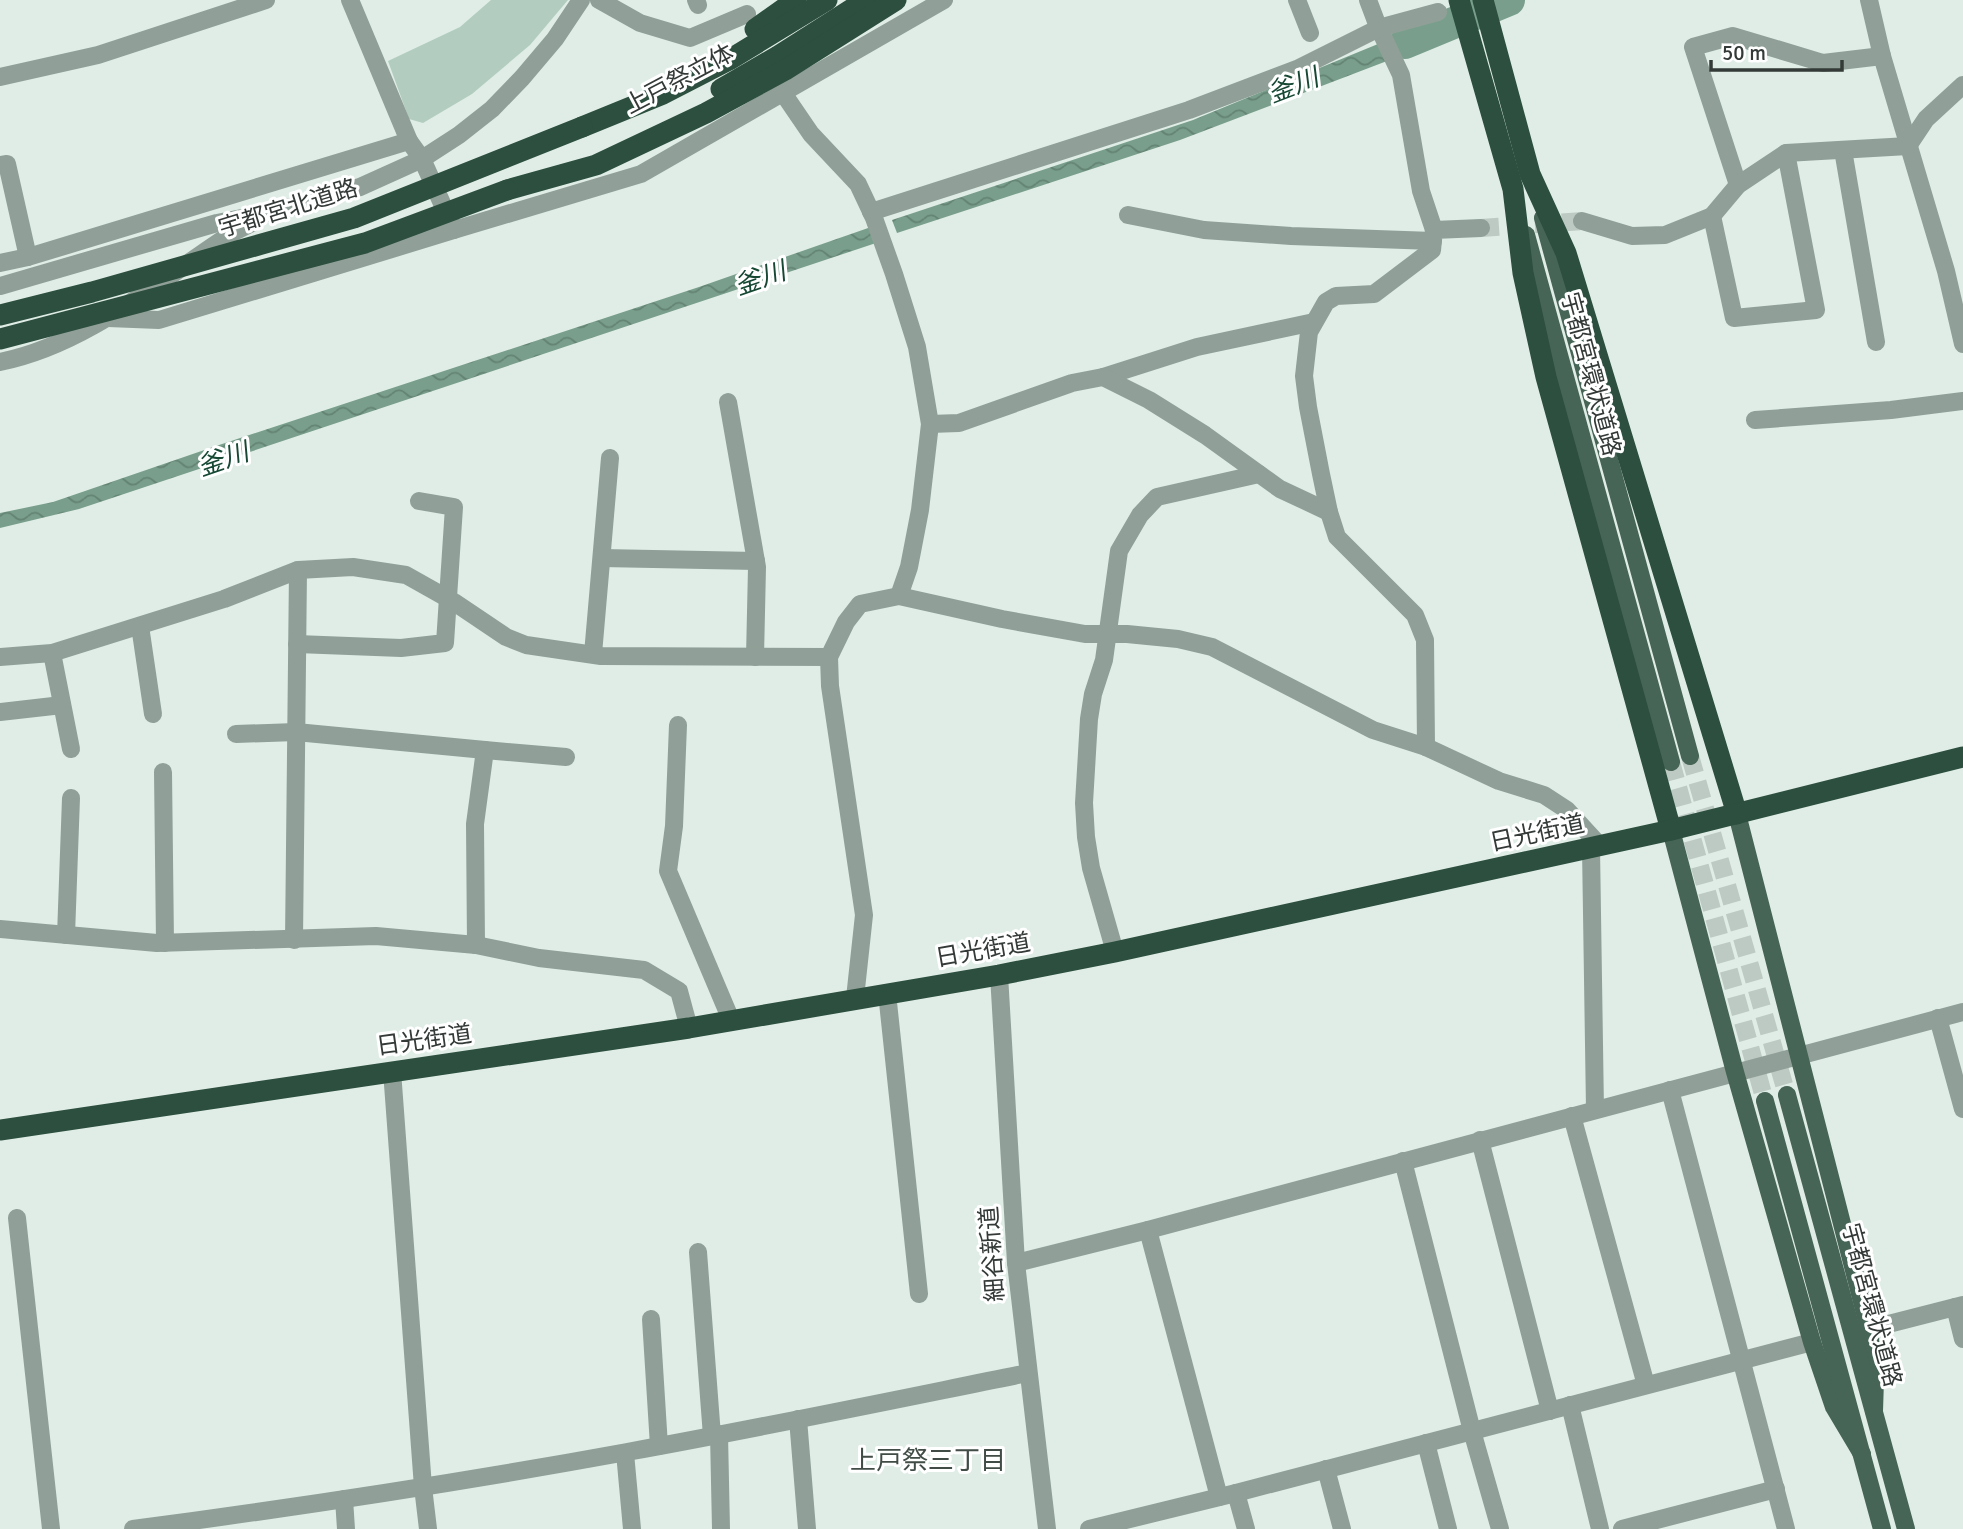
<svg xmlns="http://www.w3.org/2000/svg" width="1963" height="1529" viewBox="0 0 1963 1529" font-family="Signika,'Noto Sans JP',sans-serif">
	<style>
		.park { fill: #b2cdbf }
		.water { fill: url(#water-waves) }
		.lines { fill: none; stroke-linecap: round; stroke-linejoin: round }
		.river { stroke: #799f8c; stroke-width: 32 }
		.minor-tunnel { stroke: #bdc9c3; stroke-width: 18; stroke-dasharray: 18 9; stroke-linecap: butt }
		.major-tunnel { stroke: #bdc9c3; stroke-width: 18; stroke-dasharray: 18 9; stroke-linecap: butt }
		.minor { stroke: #90a098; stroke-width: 18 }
		.major { stroke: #476556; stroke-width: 18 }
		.highway { stroke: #2c4f3f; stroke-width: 21 }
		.highway-bridge { stroke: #2c4f3f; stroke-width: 21 }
		.labels { text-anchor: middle; stroke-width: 6; stroke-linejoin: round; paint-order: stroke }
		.street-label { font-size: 24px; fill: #343a37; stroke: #fff }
		.water-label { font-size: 26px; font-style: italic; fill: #164834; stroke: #fff }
		.neighbourhood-label { font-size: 26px; fill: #414c46; stroke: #fff }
	</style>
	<defs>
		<pattern id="water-waves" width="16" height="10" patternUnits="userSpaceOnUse" patternTransform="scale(1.75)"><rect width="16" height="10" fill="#799f8c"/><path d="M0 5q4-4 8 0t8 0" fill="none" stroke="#648373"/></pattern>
	</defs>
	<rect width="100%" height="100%" fill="#dfede6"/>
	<polygon class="park" points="491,0 568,0 530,45 472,94 423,123 409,119 388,61 460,27"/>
	<g class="water">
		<polygon points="1442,18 1449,38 1401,56 1393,38"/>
		<polygon points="1378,44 1387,61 1180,140 897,233 892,220 1193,120"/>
		<polygon points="871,227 876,243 79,509 0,528 0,513 53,502 216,446 699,287"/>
	</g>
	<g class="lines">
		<polyline class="river" points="1405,43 1509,0"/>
		<polyline class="minor-tunnel" points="1481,228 1582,221"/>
		<g class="major-tunnel">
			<polyline points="1690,756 1787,1095"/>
			<polyline points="1671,762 1765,1101"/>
		</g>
		<g class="minor">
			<polyline points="350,0 409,141"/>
			<polyline points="599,0 640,23 690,38 747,14"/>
			<polyline points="696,0 698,5"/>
			<polyline points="1297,0 1310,33"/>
			<polyline points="1368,0 1377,24 1401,75 1421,191 1434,230"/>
			<polyline points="1869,0 1882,56 1946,271 1963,344"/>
			<polyline points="0,77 98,55 266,0"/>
			<polyline points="783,93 811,134 858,184 874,218 894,274 917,347 930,424 920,510 909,567 899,596"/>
			<polyline points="1908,146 1926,119 1963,85"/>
			<polyline points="1843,150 1876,342"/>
			<polyline points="0,165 7,164 28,257"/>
			<polyline points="1738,185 1693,47 1733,36 1823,63 1882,56"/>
			<polyline points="871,212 1189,110 1297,69 1379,28 1438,12"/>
			<polyline points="1128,215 1204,230 1291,236 1433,241"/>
			<polyline points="1712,216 1734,318 1816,310 1786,153"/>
			<polyline points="1582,221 1632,236 1665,235 1712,216 1738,185 1786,153 1908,146"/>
			<polyline points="0,263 28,257 409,141 422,159 454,230 641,174 944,0"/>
			<polyline points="0,286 217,223 281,210 360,187 422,159 459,135 492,109 522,78 555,39 581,0"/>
			<polyline points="108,318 159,320 454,230"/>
			<path d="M0 362C89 344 159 280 234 232L252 223"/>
			<polyline points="1103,377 1197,347 1314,322"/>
			<polyline points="728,402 757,567 755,657"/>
			<polyline points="1755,420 1891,410 1963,401"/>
			<polyline points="930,424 959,423 1072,383 1103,377 1149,400 1205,435 1280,489 1329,512"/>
			<polyline points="602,558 756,561"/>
			<polyline points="140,626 153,714"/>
			<polyline points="297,644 401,648 445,643 454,507 419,501"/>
			<polyline points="52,653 71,749"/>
			<polyline points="593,654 610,458"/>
			<polyline points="0,657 52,653 224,599 298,570 353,567 406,575 454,602 506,637 526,645 601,656 829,657"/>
			<polyline points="0,712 62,705"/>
			<polyline points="678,725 674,826 668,871 731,1020"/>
			<polyline points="236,734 296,732 485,750"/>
			<polyline points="1426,747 1425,640 1415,615 1337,537 1329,512 1321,474 1308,407 1304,376 1309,332 1326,302 1336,296 1374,294 1432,250 1434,230 1481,228"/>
			<polyline points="163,772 165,943"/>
			<polyline points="1591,848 1595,1110"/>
			<polyline points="0,929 157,943 376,936 476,945 539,958 644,970 679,991 689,1028"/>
			<polyline points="66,935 71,798"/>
			<polyline points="294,940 298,570"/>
			<polyline points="476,945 475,824 485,750 566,757"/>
			<polyline points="1115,952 1091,868 1086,837 1084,803 1089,719 1093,694 1104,660 1119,551 1140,515 1157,497 1259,474"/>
			<polyline points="999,975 1016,1263 1047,1529"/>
			<polyline points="887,993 919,1294"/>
			<polyline points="855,998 864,915 830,686 829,657 846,622 860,604 899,596 1002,619 1085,634 1127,634 1178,639 1212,647 1373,730 1426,747 1499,781 1544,795 1567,810 1600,846"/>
			<polyline points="1938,1018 1963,1109"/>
			<polyline points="392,1071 423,1487 428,1529"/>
			<polyline points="1670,1090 1786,1529"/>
			<polyline points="1572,1116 1646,1385"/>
			<polyline points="1480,1140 1550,1411"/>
			<polyline points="1403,1161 1472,1431 1500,1529"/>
			<polyline points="17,1218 51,1529"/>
			<polyline points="1148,1230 1219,1497"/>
			<polyline points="698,1252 712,1436"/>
			<polyline points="1016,1263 1148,1230 1963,1012"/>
			<polyline points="1955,1307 1963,1339"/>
			<polyline points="651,1319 659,1446"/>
			<polyline points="1869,1329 1963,1305"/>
			<polyline points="1570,1405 1600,1529"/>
			<polyline points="798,1419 807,1529"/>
			<polyline points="719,1434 721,1529"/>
			<polyline points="1426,1443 1448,1529"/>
			<polyline points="625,1453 632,1529"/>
			<polyline points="1326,1469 1342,1529"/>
			<polyline points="1236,1493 1246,1529"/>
			<polyline points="344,1499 346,1529"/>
			<path d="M133 1529C298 1507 463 1482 627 1452 760 1428 894 1400 1028 1373"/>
			<polyline points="1089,1529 1236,1493 1812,1342"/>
			<polyline points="1622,1529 1776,1489"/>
		</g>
		<g class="major">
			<polyline points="1543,218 1690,756"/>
			<polyline points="1526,235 1671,762"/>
			<polyline points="1737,814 1869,1329 1875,1380 1874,1411"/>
			<polyline points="1671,830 1735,1072 1812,1342 1834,1407 1862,1454"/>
			<polyline points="1787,1095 1906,1529"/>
			<polyline points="1765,1101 1882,1529"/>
		</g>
		<g class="highway">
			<polyline points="1459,0 1513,189 1523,273 1546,377 1671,830"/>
			<polyline points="1483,0 1530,174 1566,253 1737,814"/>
			<polyline points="755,29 796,0"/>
			<polyline points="721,89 778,56 866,0"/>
			<polyline points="582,127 663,94 729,60 827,0"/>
			<polyline points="507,190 596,165 706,113 785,70 896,0"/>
			<polyline points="0,1130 689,1028 999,975 1115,952 1671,830 1963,757"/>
		</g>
		<g class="highway-bridge">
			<polyline points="0,315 92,292 354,218 582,127"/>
			<polyline points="0,339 365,243 507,190"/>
		</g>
	</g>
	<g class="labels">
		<g class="street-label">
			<text transform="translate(679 79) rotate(-28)" y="8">上戸祭立体</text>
			<text transform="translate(288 208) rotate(-17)" y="8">宇都宮北道路</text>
			<text transform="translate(1591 374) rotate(75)" y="8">宇都宮環状道路</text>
			<text transform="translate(1537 833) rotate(-12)" y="8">日光街道</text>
			<text transform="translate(983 950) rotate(-10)" y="8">日光街道</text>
			<text transform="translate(424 1040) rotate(-8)" y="8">日光街道</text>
			<text transform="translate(992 1254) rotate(-94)" y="8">細谷新道</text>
			<text transform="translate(1872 1305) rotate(75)" y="8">宇都宮環状道路</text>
		</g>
		<g class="water-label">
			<text transform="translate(1293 85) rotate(-21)" y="9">釜川</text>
			<text transform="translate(760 278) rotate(-19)" y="9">釜川</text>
			<text transform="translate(223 459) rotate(-19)" y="9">釜川</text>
		</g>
		<g class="neighbourhood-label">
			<text x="928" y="1469">上戸祭三丁目</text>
		</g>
	</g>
	<path d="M1711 60v10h131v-10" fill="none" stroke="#343a37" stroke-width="3.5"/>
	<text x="1722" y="60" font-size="21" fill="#343a37" stroke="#ffffff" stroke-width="5" paint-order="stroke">50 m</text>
</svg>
